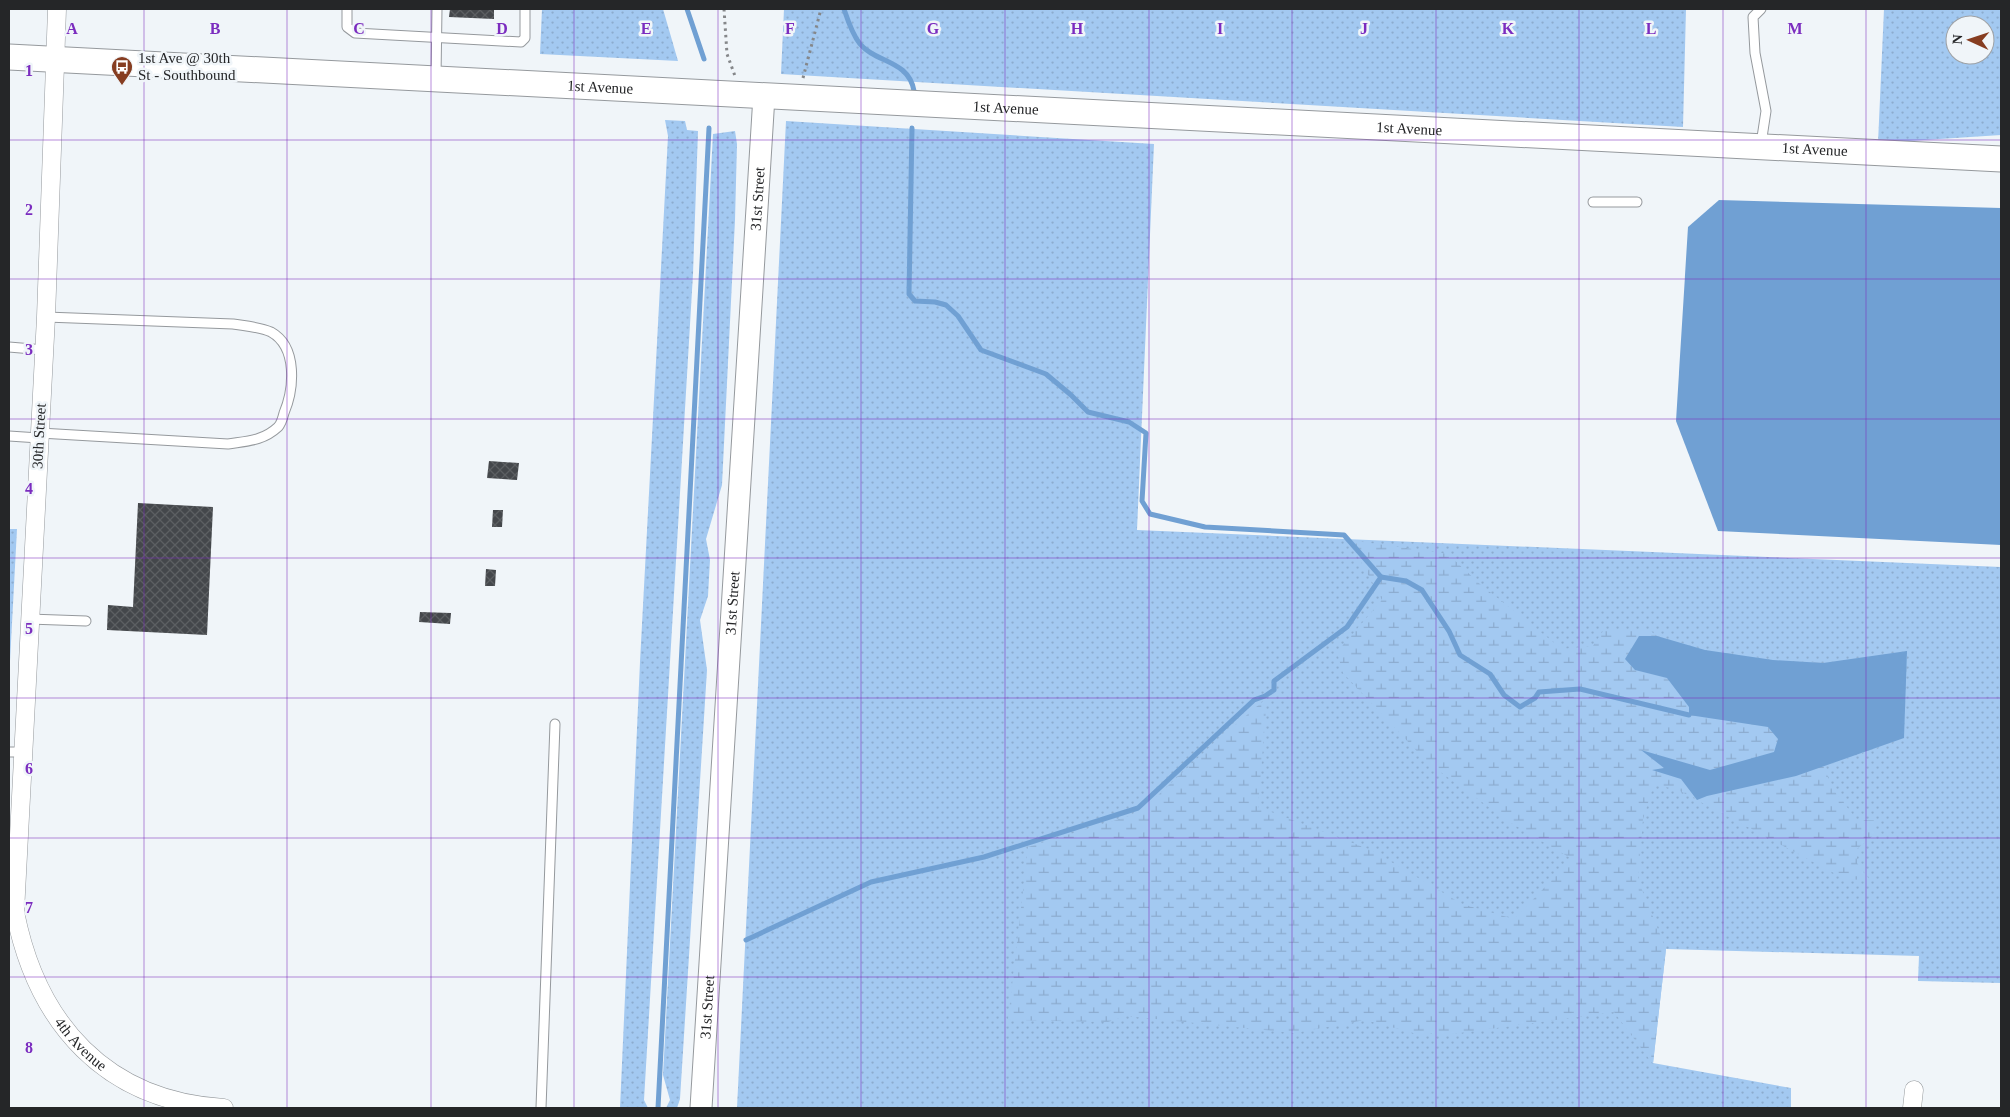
<svg xmlns="http://www.w3.org/2000/svg" width="2010" height="1117" viewBox="0 0 2010 1117" font-family="Georgia,serif">
	<style>
		.grass { fill: url(#grass-dots); fill-rule: evenodd }
		.wetland { fill: url(#wetland-marsh) }
		.water { fill: #70a0d3 }
		.lines { fill: none; stroke-linecap: round; stroke-linejoin: round }
		.stream { stroke: #70a0d3; stroke-width: 5 }
		.building { fill: url(#building-cross-hatch) }
		.service-casing { stroke: #95999d; stroke-width: 11 }
		.minor-casing { stroke: #95999d; stroke-width: 19 }
		.tertiary-casing { stroke: #95999d; stroke-width: 23 }
		.secondary-casing { stroke: #95999d; stroke-width: 27 }
		.path { stroke: #85878a; stroke-width: 3; stroke-dasharray: 2.5 4; stroke-linecap: butt }
		.service { stroke: #fff; stroke-width: 9 }
		.minor { stroke: #fff; stroke-width: 18 }
		.tertiary { stroke: #fff; stroke-width: 21 }
		.secondary { stroke: #fff; stroke-width: 25 }
		.grid { fill: none; stroke: #7b2cbf; stroke-width: 1; stroke-opacity: 0.55 }
		.labels { text-anchor: middle; stroke-width: 5; stroke-linejoin: round; paint-order: stroke }
		.poi-label { font-size: 15px; fill: #252628; stroke: #f0f5f9; text-anchor: start }
		.street-label { font-size: 15px; fill: #252628; stroke: #f0f5f9 }
		.grid-label { font-size: 16px; text-anchor: middle; font-weight: bold; fill: #7b2cbf; stroke: #f0f5f9; stroke-width: 5; stroke-linejoin: round; paint-order: stroke }
	</style>
	<defs>
		<pattern id="grass-dots" width="8" height="8" patternUnits="userSpaceOnUse" patternTransform="scale(1.25)"><rect width="8" height="8" fill="#a3c9f1"/><path d="M2 2h.1M6 6h.1" fill="none" stroke="#8caccf" stroke-width="1.8" stroke-linecap="round"/></pattern>
		<pattern id="wetland-marsh" width="20" height="14" patternUnits="userSpaceOnUse" patternTransform="scale(1.25)"><rect width="20" height="14" fill="#a3c9f1"/><path d="M1 5h8M5 5V1M11 12h8M15 12V8" fill="none" stroke="#8caccf"/></pattern>
		<pattern id="building-cross-hatch" width="8" height="8" patternUnits="userSpaceOnUse" patternTransform="scale(1.25)"><rect width="8" height="8" fill="#44474b"/><path d="M0 0l8 8M0 8l8-8" fill="none" stroke="#5c5f62"/></pattern>
	</defs>
	<rect width="100%" height="100%" fill="#f0f5f9"/>
	<g class="grass">
		<polygon points="542,9 663,9 678,61 540,54"/>
		<polygon points="784,9 1686,9 1683,127 781,74"/>
		<path d="M1884 9H2001V135L1878 143ZM1955 25H1985V55H1955Z"/>
		<polygon points="665,120 685,121 687,130 698,131 693,274 644,1100 648,1108 620,1108 640,662 668,136"/>
		<polygon points="786,121 1154,144 1137,530 2001,567 2001,983 1918,981 1919,956 1666,949 1653,1063 1791,1088 1791,1108 737,1108"/>
		<polygon points="735,131 737,144 735,220 722,485 706,539 710,560 708,596 700,620 707,670 680,1099 677,1108 666,1108 670,1100 663,1075 713,134"/>
		<polygon points="9,529 17,529 9,680"/>
	</g>
	<polygon class="wetland" points="1349,540 1448,554 1481,585 1562,649 1593,646 1603,631 1648,629 1657,636 1705,650 1773,660 1823,663 1907,651 1904,738 1826,766 1829,784 1857,820 1876,820 1876,833 1857,849 1857,863 1869,879 1847,880 1678,790 1654,784 1643,819 1638,880 1666,949 1653,1064 1614,1012 1452,1034 1417,1034 1365,1020 1294,1033 1126,1016 1108,1022 1008,1020 1028,847 1139,813 1216,741 1267,698 1258,807 1371,850 1462,904 1514,919 1572,859 1511,823 1428,763 1343,673 1337,652 1382,600"/>
	<g class="water">
		<polygon points="1719,200 2001,208 2001,545 1718,531 1676,421 1688,227"/>
		<polygon points="1639,636 1657,636 1705,650 1773,660 1823,663 1907,651 1904,738 1796,776 1707,796 1697,800 1681,779 1652,770 1664,768 1641,750 1710,770 1774,752 1778,739 1768,727 1689,715 1689,707 1667,678 1635,670 1625,659"/>
	</g>
	<g class="lines">
		<g class="stream">
			<polyline points="687,9 704,59"/>
			<path d="M844 9C848 21 852 34 860 44 876 63 909 60 914 91"/>
			<polyline points="1381,577 1406,581 1422,590 1449,631 1460,655 1490,674 1504,695 1520,707 1535,698 1539,692 1580,689 1689,715"/>
			<polyline points="746,940 871,882 984,857 1138,808 1254,700 1265,696 1274,690 1274,681 1347,627 1381,577 1344,535 1205,527 1150,514 1142,501 1146,433 1129,422 1088,412 1071,395 1046,374 981,350 958,316 946,305 935,302 915,301 909,294 912,128"/>
			<polyline points="658,1108 709,128"/>
		</g>
	</g>
	<g class="building">
		<polygon points="450,9 494,9 494,19 449,17"/>
		<polygon points="489,461 519,463 517,480 487,478"/>
		<polygon points="138,503 213,507 207,635 107,630 108,605 133,607"/>
		<polygon points="493,510 503,510 502,527 492,527"/>
		<polygon points="486,569 496,570 495,586 485,586"/>
		<polygon points="420,612 451,613 450,624 419,622"/>
	</g>
	<g class="lines">
		<g class="service-casing">
			<g id="service">
				<polyline points="347,9 347,27 355,33 521,42 525,38 525,9"/>
				<polyline points="1761,9 1753,17 1755,53 1766,111 1761,144"/>
				<polyline points="436,77 437,9"/>
				<polyline points="1593,202 1637,202"/>
				<polyline points="9,347 44,350"/>
				<path d="M40 433 228 444C247 441 263 441 278 427 281 424 283 417 284 413 294 389 298 347 271 332 260 327 245 326 233 324L46 317"/>
				<polyline points="9,436 39,438"/>
				<polyline points="29,619 86,621"/>
				<polyline points="9,752 22,752"/>
				<polyline points="541,1108 555,724"/>
			</g>
		</g>
		<g class="minor-casing">
			<g id="minor">
				<path id="s1" d="M57 9 46 317 15 912C37 1024 106 1101 224 1108"/>
				<polyline points="1912,1108 1914,1090"/>
			</g>
		</g>
		<g class="tertiary-casing">
			<g id="tertiary">
				<path id="s2" d="M701 1108 764 96"/>
			</g>
		</g>
		<g class="secondary-casing">
			<g id="secondary">
				<path id="s3" d="M9 57 2001 159"/>
			</g>
		</g>
		<g class="path">
			<polyline points="724,9 727,54 735,76"/>
			<polyline points="803,78 821,9"/>
		</g>
		<use href="#service" class="service"/>
		<use href="#minor" class="minor"/>
		<use href="#tertiary" class="tertiary"/>
		<use href="#secondary" class="secondary"/>
	</g>
	<path class="grid" d="M144 9V1108M287 9V1108M431 9V1108M574 9V1108M718 9V1108M861 9V1108M1005 9V1108M1149 9V1108M1292 9V1108M1436 9V1108M1579 9V1108M1723 9V1108M1866 9V1108M9 140H2001M9 279H2001M9 419H2001M9 558H2001M9 698H2001M9 838H2001M9 977H2001"/>
	<defs>
		<g id="bus-pin" transform="scale(1.125)"><path d="M0 17L-7.5 6A9.5 9.5 0 1 1 7.5 6Z" fill="#863d21" stroke="#f0f5f9"/><path d="M-5-6H5V4H4V6H2V4H-2V6H-4V4H-5ZM-3.5-4V0h7V-4ZM-3.5 1.2v1.5H-2V1.2ZM2 1.2v1.5H3.5V1.2Z" fill="#fff"/></g>
	</defs>
	<g fill-rule="evenodd">
		<use href="#bus-pin" x="122" y="67"/>
	</g>
	<g class="labels">
		<g class="poi-label">
			<text x="138" y="63">1st Ave @ 30th<tspan x="138" dy="17">St - Southbound</tspan></text>
		</g>
		<g class="street-label">
			<text dy="5" stroke="none"><textPath href="#s3" startOffset="592">1st Avenue</textPath></text>
			<text dy="5" stroke="none"><textPath href="#s3" startOffset="998">1st Avenue</textPath></text>
			<text dy="5" stroke="none"><textPath href="#s3" startOffset="1402">1st Avenue</textPath></text>
			<text dy="5" stroke="none"><textPath href="#s3" startOffset="1808">1st Avenue</textPath></text>
			<text dy="5" stroke="none"><textPath href="#s2" startOffset="911">31st Street</textPath></text>
			<text transform="translate(39 436) rotate(-87)" y="5">30th Street</text>
			<text dy="5" stroke="none"><textPath href="#s2" startOffset="506">31st Street</textPath></text>
			<text dy="5" stroke="none"><textPath href="#s2" startOffset="101">31st Street</textPath></text>
			<text dy="5" stroke="none"><textPath href="#s1" startOffset="1054">4th Avenue</textPath></text>
		</g>
	</g>
	<g class="grid-label">
		<text x="72" y="34">A</text>
		<text x="215" y="34">B</text>
		<text x="359" y="34">C</text>
		<text x="502" y="34">D</text>
		<text x="646" y="34">E</text>
		<text x="790" y="34">F</text>
		<text x="933" y="34">G</text>
		<text x="1077" y="34">H</text>
		<text x="1220" y="34">I</text>
		<text x="1364" y="34">J</text>
		<text x="1508" y="34">K</text>
		<text x="1651" y="34">L</text>
		<text x="1795" y="34">M</text>
		<text x="29" y="76">1</text>
		<text x="29" y="215">2</text>
		<text x="29" y="355">3</text>
		<text x="29" y="494">4</text>
		<text x="29" y="634">5</text>
		<text x="29" y="774">6</text>
		<text x="29" y="913">7</text>
		<text x="29" y="1053">8</text>
	</g>
	<rect width="2010" height="1117" fill="none" stroke="#252628" stroke-width="20"/>
	<g transform="translate(1970 40) rotate(273)"><circle r="24" fill="#f0f5f9" stroke="#9fa2a5"/>
	<path d="M0-4L9 19L0 12L-9 19Z" fill="#863d21"/>
	<text y="-8" font-size="14" font-weight="bold" text-anchor="middle" fill="#252628">N</text>
	</g>
</svg>
